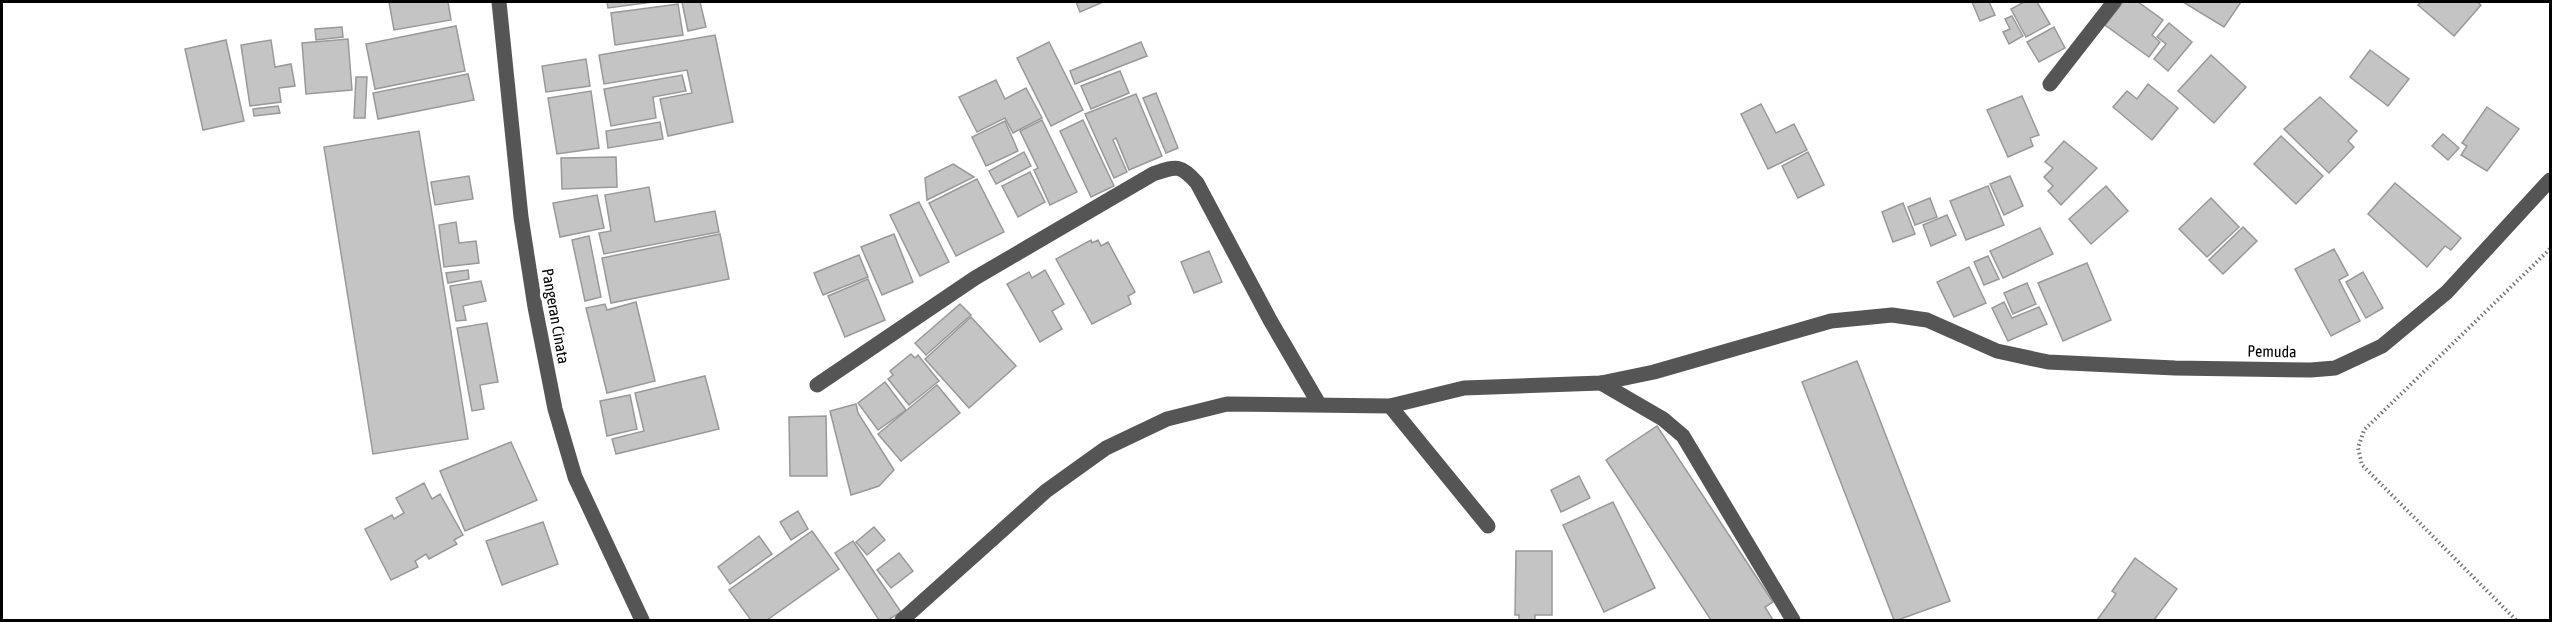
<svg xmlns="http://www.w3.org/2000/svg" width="2552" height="622" viewBox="0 0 2552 622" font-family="'Asap Condensed',sans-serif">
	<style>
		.building { fill: #c4c4c4; stroke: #999; stroke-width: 1.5 }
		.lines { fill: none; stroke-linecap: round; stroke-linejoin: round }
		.path { stroke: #777; stroke-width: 4; stroke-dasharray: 1.5 3; stroke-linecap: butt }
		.minor { stroke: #555; stroke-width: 15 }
		.labels { text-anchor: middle; stroke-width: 6; stroke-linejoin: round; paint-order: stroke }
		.street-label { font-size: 16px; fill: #000; stroke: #fff }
	</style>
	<rect width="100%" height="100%" fill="#fff"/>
	<g class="building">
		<polygon points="389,2 448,2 451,20 394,30"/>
		<polygon points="607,2 653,2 608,8"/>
		<polygon points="682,2 700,2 706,27 688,31"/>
		<polygon points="1076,2 1103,2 1080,12"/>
		<polygon points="1972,2 1989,2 1995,15 1980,21"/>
		<polygon points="2024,2 2037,2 2050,24 2026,37 2011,9"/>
		<polygon points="2123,2 2138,2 2163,20 2152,35 2160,42 2149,57 2105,25"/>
		<polygon points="2183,2 2241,2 2224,27"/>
		<polygon points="2421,2 2477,2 2481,5 2454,36 2418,5"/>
		<polygon points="678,4 683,35 615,45 611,13"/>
		<polygon points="2012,16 2023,36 2009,44 2003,32 2010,29 2005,19"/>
		<polygon points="2169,23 2192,42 2168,71 2154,59 2166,44 2157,37"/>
		<polygon points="456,26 465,71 375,89 366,44"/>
		<polygon points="342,27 343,37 316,40 315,29"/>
		<polygon points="2054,27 2065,48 2039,62 2027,42"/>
		<polygon points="715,35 733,122 668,136 660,99 692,93 687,70 604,84 599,55"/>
		<polygon points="348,39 352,90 306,94 302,43"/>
		<polygon points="226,40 244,121 203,130 185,49"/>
		<polygon points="271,40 275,67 291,64 295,86 279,88 281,102 250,106 241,45"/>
		<polygon points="1049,42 1083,110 1051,126 1017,58"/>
		<polygon points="1141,42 1147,56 1075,84 1070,71"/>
		<polygon points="2370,50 2409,79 2388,106 2350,77"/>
		<polygon points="2211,55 2246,87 2214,123 2178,91"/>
		<polygon points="586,59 590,86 546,92 542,66"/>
		<polygon points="1120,71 1129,93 1091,109 1081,86"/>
		<polygon points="468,74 474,100 378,119 373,93"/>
		<polygon points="682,75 686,91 653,97 656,118 611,126 604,89"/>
		<polygon points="356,77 367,77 365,118 354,118"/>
		<polygon points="996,80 1005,99 1026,88 1042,118 1013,133 1005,118 977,132 959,97"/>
		<polygon points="2148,84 2178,108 2152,140 2113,107 2127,91 2137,99"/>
		<polygon points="591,91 599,148 557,154 548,98"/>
		<polygon points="1156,93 1178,148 1166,153 1143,98"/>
		<polygon points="1136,94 1162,156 1129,170 1116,138 1113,140 1127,172 1114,178 1085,114"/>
		<polygon points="2022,96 2039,135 2030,138 2033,146 2008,157 1987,110"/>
		<polygon points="2320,97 2357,131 2348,141 2354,147 2329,173 2284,129"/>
		<polygon points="1761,104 1776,133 1794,124 1807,150 1768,169 1741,114"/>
		<polygon points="278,106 280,113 254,116 253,109"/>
		<polygon points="2487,107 2519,129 2487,171 2461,155 2467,146 2462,143"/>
		<polygon points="1042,120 1077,192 1050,205 1034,170 1038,168 1020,131"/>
		<polygon points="1083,120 1114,186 1091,197 1060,131"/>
		<polygon points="1005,121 1018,151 986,166 972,137"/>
		<polygon points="660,122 663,139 608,148 606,131"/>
		<polygon points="419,131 468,439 373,454 324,147"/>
		<polygon points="2443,134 2459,148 2448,160 2432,146"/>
		<polygon points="2281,136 2323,176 2296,204 2254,164"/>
		<polygon points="2064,141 2097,168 2061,205 2048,191 2053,186 2044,177 2053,168 2045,162"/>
		<polygon points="1024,152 1031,166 996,184 989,171"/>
		<polygon points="1808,152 1824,185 1798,198 1782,166"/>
		<polygon points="616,157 617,187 562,189 561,158"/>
		<polygon points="953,164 974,177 927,200 925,178"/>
		<polygon points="1030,172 1045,202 1018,217 1002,186"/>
		<polygon points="469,176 473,199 435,205 431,182"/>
		<polygon points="2010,176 2023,206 2004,215 1990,184"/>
		<polygon points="977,179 1004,232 956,256 929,203"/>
		<polygon points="2395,183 2461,238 2451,250 2445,246 2427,267 2368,214"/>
		<polygon points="1988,186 2004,225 1966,240 1950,201"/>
		<polygon points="2106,186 2128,211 2091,244 2069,219"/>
		<polygon points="649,187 655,222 715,211 719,232 604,254 599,233 611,231 605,195"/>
		<polygon points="597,195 604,228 560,237 553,203"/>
		<polygon points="1930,198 1937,217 1915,225 1908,207"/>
		<polygon points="2211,198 2239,227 2207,257 2179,229"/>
		<polygon points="919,202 949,262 920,276 890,215"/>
		<polygon points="1903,203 1915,234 1893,242 1882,212"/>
		<polygon points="1947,215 1956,235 1931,246 1923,225"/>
		<polygon points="456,222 459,243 476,241 479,263 444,267 439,225"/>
		<polygon points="2243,227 2257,241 2223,274 2209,260"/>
		<polygon points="2040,228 2053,254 2003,278 1990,251"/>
		<polygon points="720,234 729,279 611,303 602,258"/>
		<polygon points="894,234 913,282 882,295 861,247"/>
		<polygon points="589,236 601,297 585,301 572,240"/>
		<polygon points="1091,240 1092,243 1098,240 1101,246 1108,242 1135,292 1128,296 1131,304 1092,324 1056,259"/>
		<polygon points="2334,249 2348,275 2339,280 2360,321 2331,336 2295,269"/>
		<polygon points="1209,251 1222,282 1194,293 1181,262"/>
		<polygon points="859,255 868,277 823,295 814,273"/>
		<polygon points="1988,256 1999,279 1984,285 1974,262"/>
		<polygon points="2087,263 2111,320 2063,341 2038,283"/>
		<polygon points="1969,267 1986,303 1954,317 1937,282"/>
		<polygon points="468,270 469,279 448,283 446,273"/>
		<polygon points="1045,270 1064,304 1052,311 1062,329 1040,342 1007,284 1029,272 1032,278"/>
		<polygon points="2363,272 2383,308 2366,318 2346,282"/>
		<polygon points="868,279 885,320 845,337 828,296"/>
		<polygon points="481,281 486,301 463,306 466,320 456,321 450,286"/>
		<polygon points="2027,283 2036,304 2013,314 2004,293"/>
		<polygon points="636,302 655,381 607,393 586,308 605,304 607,310"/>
		<polygon points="2004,302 2012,318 2039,307 2047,324 2008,341 1992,308"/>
		<polygon points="960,304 971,315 926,355 915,343"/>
		<polygon points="971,317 1016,366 969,408 925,359"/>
		<polygon points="487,323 498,382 480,385 484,409 472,411 457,328"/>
		<polygon points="911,354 915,358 918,355 939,381 909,405 888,379 893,375 890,371"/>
		<polygon points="1857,361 1950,601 1898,620 1894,620 1802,382"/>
		<polygon points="705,376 719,429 616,454 612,439 644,431 635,393"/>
		<polygon points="885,382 906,410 878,430 858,403"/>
		<polygon points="937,385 960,413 901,461 878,434"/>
		<polygon points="630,395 637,429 607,436 600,401"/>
		<polygon points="856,404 858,413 894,470 879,486 851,495 830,411"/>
		<polygon points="826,416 827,476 790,476 789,417"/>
		<polygon points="1657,426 1773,602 1765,607 1773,620 1711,620 1606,460"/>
		<polygon points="511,442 537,500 465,531 440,471"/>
		<polygon points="1579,476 1590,498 1561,512 1551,490"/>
		<polygon points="424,483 432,499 440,494 463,535 454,540 457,544 429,559 426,554 415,561 418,567 391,580 365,529 392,515 394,519 404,513 396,498"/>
		<polygon points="1613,502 1655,588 1604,612 1563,525"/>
		<polygon points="798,511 808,529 791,540 780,522"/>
		<polygon points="543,522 558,564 502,585 486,541"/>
		<polygon points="874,527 885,540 867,555 856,542"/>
		<polygon points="812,531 839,569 767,620 751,620 729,590"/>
		<polygon points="759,536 772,554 730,584 718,567"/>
		<polygon points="853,541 901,612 888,620 879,620 835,553"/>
		<polygon points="1516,551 1552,551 1552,615 1535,615 1535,620 1519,620 1519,615 1515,615"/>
		<polygon points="899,553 913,571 891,588 877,570"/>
		<polygon points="2135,558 2177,589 2154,620 2097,620 2116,594 2112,591"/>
	</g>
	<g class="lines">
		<polyline class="path" points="2516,620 2362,465 2358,448 2364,430 2550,249"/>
		<g class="minor">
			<polyline points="499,2 521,217 535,307 555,409 575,477 642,620"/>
			<polyline points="2050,84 2114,2"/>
			<polyline points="1601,383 1663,419 1683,436 1793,620"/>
			<path d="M817 385 975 278 1153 174C1176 166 1180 164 1197 183L1270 320 1319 404"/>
			<polyline points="1390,406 1488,526"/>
			<polyline points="902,620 1046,491 1106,448 1167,419 1227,404 1390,406 1464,388 1601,383 1654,372 1831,321 1892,315 1927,320 1997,351 2048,362 2175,368 2311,370 2335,368 2382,346 2447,292 2550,180"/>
		</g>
	</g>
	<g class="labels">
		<g class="street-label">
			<text transform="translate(556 316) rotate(80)" y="6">Pangeran Cinata</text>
			<text transform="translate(2272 351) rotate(1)" y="6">Pemuda</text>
		</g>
	</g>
	<rect width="2552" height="622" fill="none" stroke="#000000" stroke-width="6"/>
</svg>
